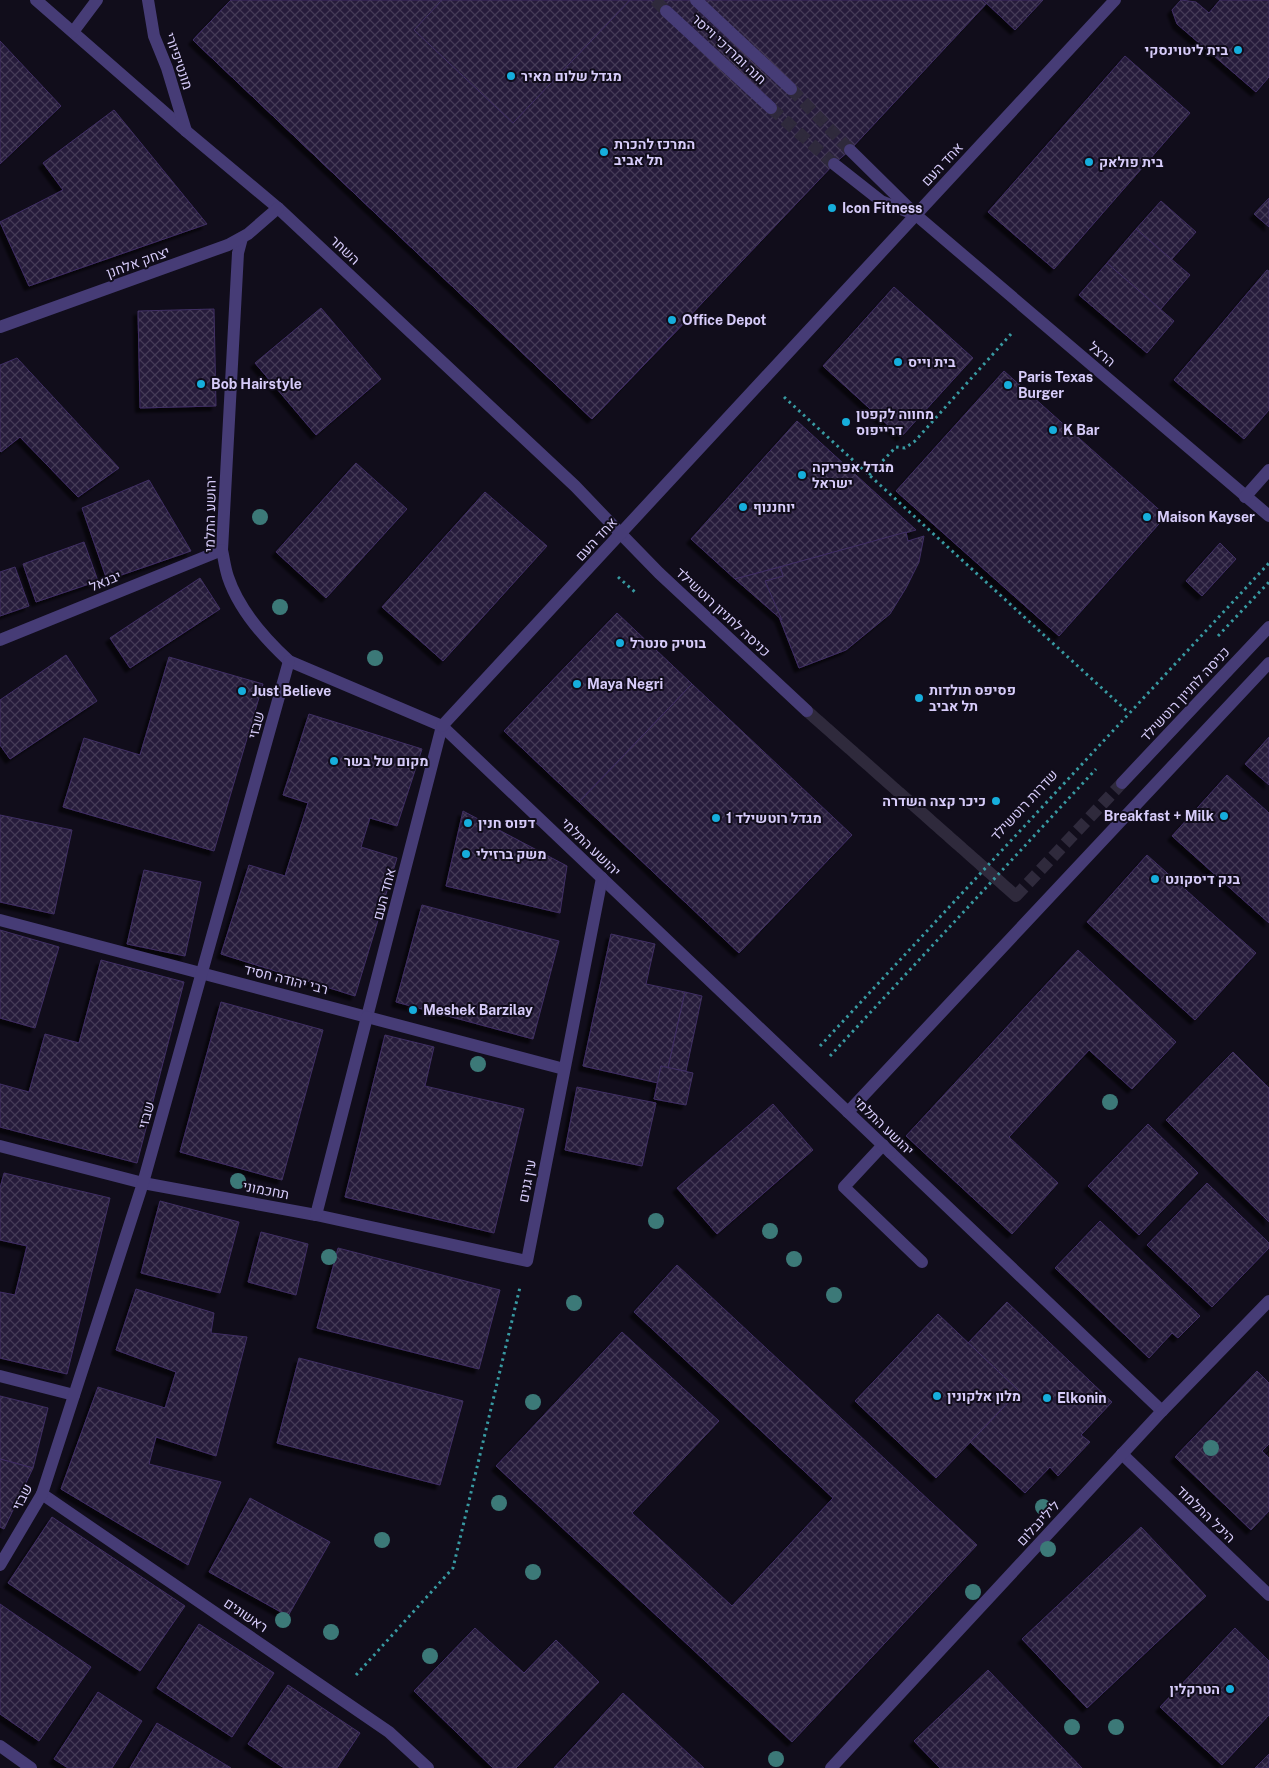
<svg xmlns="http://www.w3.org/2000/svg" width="1269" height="1768" viewBox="0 0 1269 1768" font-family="'Public Sans',Heebo,sans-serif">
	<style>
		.building { fill: url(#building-cross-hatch); stroke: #402f64; filter: url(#shadow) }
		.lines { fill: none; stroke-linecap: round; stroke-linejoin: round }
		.minor-tunnel { stroke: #2f2a3c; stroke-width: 12; stroke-dasharray: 12 6; stroke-linecap: butt }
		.path { stroke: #389aa2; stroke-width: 3; stroke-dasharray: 2.5 4; stroke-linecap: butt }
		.service { stroke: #463c76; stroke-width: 12 }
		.pedestrian { stroke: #463c76; stroke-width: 12 }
		.minor { stroke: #463c76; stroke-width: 12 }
		.tree { fill: #3c7978 }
		.poi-dot { fill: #16aedc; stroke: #110d1b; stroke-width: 2 }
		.labels { text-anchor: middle; stroke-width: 4; stroke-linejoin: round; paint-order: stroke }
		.street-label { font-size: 14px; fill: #d7ccfa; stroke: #110d1b }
		.poi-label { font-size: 14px; font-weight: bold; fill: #d7ccfa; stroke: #110d1b; text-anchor: start }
	</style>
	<defs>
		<pattern id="building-cross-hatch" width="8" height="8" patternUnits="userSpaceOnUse" patternTransform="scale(1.25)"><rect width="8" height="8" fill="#251b3a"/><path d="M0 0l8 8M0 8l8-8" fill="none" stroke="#443b57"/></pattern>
		<filter id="shadow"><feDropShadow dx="-4.5" dy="4.5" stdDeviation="1" flood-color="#0009"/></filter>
	</defs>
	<rect width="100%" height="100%" fill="#110d1b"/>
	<g class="building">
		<polygon points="231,0 355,0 691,316 592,419 193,40"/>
		<polygon points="231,0 983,0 987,3 850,150 834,164 592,419 193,40"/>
		<polygon points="442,0 630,0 513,123 414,30"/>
		<polygon points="983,0 1043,0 1015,30"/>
		<polygon points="1181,0 1196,2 1209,13 1220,0 1269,0 1269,77 1256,92 1177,24 1172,10"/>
		<polygon points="0,41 61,106 0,164"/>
		<polygon points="1125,56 1190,113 1054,269 988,212"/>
		<polygon points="114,110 207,224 29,286 0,222 63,190 43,163"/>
		<polygon points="1269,198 1269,227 1254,214"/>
		<polygon points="1161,201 1196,232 1171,260 1136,229"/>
		<polygon points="1136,229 1190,275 1160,310 1107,263"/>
		<polygon points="1107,263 1174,321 1147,353 1079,295"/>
		<polygon points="1267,270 1269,271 1269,410 1244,439 1174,380"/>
		<polygon points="894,287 973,358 901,437 823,366"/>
		<polygon points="321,308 381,379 316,435 255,363"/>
		<polygon points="214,309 216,406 140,408 138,311"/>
		<polygon points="17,358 119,468 78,497 20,437 1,452 0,451 0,365"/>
		<polygon points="1004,371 1166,516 1059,636 896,491"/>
		<polygon points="797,421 916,530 735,579 691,539"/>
		<polygon points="356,463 407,509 326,598 276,552"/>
		<polygon points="149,480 191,551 107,580 82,508"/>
		<polygon points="485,492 547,546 443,661 382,607"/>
		<polygon points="906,532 908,541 924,536 919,562 906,588 890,614 846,650 799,668 765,581 783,576 780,567"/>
		<polygon points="84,542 98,581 36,602 23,564"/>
		<polygon points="1220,543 1236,559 1202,596 1186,581"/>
		<polygon points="15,567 29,606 0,616 0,572"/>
		<polygon points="780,567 783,576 765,581 782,620 735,579"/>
		<polygon points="200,578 220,609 130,668 110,638"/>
		<polygon points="617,613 692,684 579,802 504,731"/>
		<polygon points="66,655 97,701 10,759 0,745 0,700"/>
		<polygon points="169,657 263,684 214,851 63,807 84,738 140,755"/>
		<polygon points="692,684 852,835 739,953 579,802"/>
		<polygon points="309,714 422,749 397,826 370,818 361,847 397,858 355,996 221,954 249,865 285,876 308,803 283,795"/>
		<polygon points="1269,737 1269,785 1245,764"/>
		<polygon points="1227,775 1269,813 1269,923 1172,836"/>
		<polygon points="463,811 567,866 560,913 446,886"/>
		<polygon points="0,815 72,830 54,914 0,902"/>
		<polygon points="1147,855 1256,953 1195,1020 1087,922"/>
		<polygon points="144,870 201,882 185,956 127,944"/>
		<polygon points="422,905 559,941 533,1039 396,1002"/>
		<polygon points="0,930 59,947 35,1028 0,1018"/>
		<polygon points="611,934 655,944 646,984 685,992 668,1068 661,1066 658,1083 583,1066"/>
		<polygon points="1078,950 1176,1042 1132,1089 1089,1050 1009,1137 1058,1183 1012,1234 906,1136"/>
		<polygon points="101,960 184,982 137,1163 0,1127 0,1084 29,1092 45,1034 79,1043"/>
		<polygon points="685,992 702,996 686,1071 668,1068"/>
		<polygon points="221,1002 323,1030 282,1180 180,1152"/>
		<polygon points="385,1035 434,1047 425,1086 524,1109 494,1233 345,1197"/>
		<polygon points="1233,1052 1269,1088 1269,1222 1166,1120"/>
		<polygon points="661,1066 693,1073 686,1105 654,1099"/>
		<polygon points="577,1087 656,1103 642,1166 565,1150"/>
		<polygon points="773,1104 813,1150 717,1234 677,1188"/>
		<polygon points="1148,1124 1198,1173 1139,1235 1088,1186"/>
		<polygon points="4,1173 110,1198 67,1374 0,1358 0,1292 15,1295 27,1246 0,1240 0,1188"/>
		<polygon points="1207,1183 1269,1243 1269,1248 1212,1307 1147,1245"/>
		<polygon points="160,1201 239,1222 220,1293 141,1273"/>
		<polygon points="1100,1221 1200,1316 1178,1338 1172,1333 1149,1358 1055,1268"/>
		<polygon points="261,1232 308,1244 296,1295 248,1282"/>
		<polygon points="338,1248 500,1290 479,1369 317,1328"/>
		<polygon points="677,1265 977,1545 792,1742 496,1466 622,1332 719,1421 632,1513 732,1606 833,1498 634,1312"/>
		<polygon points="136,1289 214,1313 211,1333 247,1337 216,1456 156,1437 149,1464 221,1482 188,1565 61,1489 98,1387 165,1408 176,1372 116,1350"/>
		<polygon points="1007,1302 1112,1402 1081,1435 1090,1442 1058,1476 1050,1467 1025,1493 970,1442 1019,1391 968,1343"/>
		<polygon points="938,1314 1019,1391 936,1478 855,1401"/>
		<polygon points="299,1358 463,1401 440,1485 277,1443"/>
		<polygon points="1257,1371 1269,1383 1269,1444 1262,1451 1269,1458 1269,1511 1251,1530 1175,1457"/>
		<polygon points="0,1396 48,1408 33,1468 0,1459"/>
		<polygon points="0,1459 33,1468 4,1529 0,1527"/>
		<polygon points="250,1498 330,1542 288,1616 209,1572"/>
		<polygon points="52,1517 185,1606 140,1671 8,1583"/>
		<polygon points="1141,1527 1206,1596 1087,1708 1022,1639"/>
		<polygon points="0,1604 91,1667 39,1741 0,1714"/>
		<polygon points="199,1624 274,1673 232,1737 157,1688"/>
		<polygon points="475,1628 524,1673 556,1640 599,1682 516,1768 493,1768 414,1691"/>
		<polygon points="1235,1628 1269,1661 1269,1715 1222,1765 1160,1707"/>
		<polygon points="988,1670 1082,1768 940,1768 914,1741"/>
		<polygon points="288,1685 360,1733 337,1768 284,1768 248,1744"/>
		<polygon points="98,1692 142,1721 112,1768 68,1768 54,1759"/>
		<polygon points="623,1693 704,1768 554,1768"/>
		<polygon points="157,1723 231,1768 130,1768"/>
		<polygon points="1269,1754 1269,1768 1255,1768"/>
	</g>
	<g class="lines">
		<g class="minor-tunnel">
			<polyline points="655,0 666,11"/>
			<polyline points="791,89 850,150"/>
			<polyline points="771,108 834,164"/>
			<polyline points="1016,896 807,711 1016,896 1122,783"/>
		</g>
		<g class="path">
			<polyline points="784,397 1129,713"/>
			<polyline points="869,475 896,447 905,448 915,441 1011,334"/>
			<polyline points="618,577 635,592"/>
			<polyline points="1218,636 1269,582"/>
			<polyline points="820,1046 1269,563"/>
			<polyline points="830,1056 1096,769"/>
			<polyline points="356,1675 453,1568 520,1287"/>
		</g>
		<g class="service">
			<polyline points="621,534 659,573 807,711"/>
			<polyline points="1122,783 1269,627"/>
			<polyline points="883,1145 844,1187 922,1262"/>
		</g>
		<g class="pedestrian">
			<polyline points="367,1017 442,726"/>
			<polyline points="848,1112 1269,663"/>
			<polyline points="891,1153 1162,1411"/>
		</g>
		<g class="minor">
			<polyline points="36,0 186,131 278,208 575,486 621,534"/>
			<polyline points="148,0 154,36 167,68 186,131"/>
			<polyline points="696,0 791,89"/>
			<polyline points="666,11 771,108"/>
			<polyline points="73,32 97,0"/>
			<polyline points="850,150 916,215 1269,516"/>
			<polyline points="834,164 881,201 911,213"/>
			<path d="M242 238 238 253 222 550C224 559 225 568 228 577 239 610 264 638 289 661L442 726 891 1153"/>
			<polyline points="0,327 228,245 248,234 278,208"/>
			<polyline points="1245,497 1269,470"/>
			<polyline points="0,640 222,550"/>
			<polyline points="442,726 1115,0"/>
			<polyline points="0,920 564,1069"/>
			<polyline points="0,1146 143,1183 316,1215 527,1261 602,878"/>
			<polyline points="316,1215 367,1017"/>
			<polyline points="0,1376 74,1395"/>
			<polyline points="1122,1454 1269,1595"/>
			<polyline points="42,1494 389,1732 428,1768"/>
			<polyline points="0,1565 42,1494 143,1183 289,661"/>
			<polyline points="0,1746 31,1768"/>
			<polyline points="831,1768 1162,1411 1269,1301"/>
		</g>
	</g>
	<g class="tree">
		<circle cx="260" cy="517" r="8"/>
		<circle cx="280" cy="607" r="8"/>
		<circle cx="375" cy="658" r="8"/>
		<circle cx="478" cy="1064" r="8"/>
		<circle cx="1110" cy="1102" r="8"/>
		<circle cx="238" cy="1181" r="8"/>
		<circle cx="656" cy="1221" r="8"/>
		<circle cx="770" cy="1231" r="8"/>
		<circle cx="329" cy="1257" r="8"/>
		<circle cx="794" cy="1259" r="8"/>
		<circle cx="834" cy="1295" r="8"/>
		<circle cx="574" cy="1303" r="8"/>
		<circle cx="533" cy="1402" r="8"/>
		<circle cx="1211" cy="1448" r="8"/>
		<circle cx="499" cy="1503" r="8"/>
		<circle cx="1043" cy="1507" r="8"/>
		<circle cx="382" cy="1540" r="8"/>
		<circle cx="1048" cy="1549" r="8"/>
		<circle cx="533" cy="1572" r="8"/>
		<circle cx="973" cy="1592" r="8"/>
		<circle cx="283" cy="1620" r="8"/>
		<circle cx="331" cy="1632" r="8"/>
		<circle cx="430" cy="1656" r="8"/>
		<circle cx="1072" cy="1727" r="8"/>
		<circle cx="1116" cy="1727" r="8"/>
		<circle cx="776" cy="1759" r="8"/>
	</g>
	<g class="poi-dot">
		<circle cx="1238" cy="50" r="5"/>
		<circle cx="511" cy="76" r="5"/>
		<circle cx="604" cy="152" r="5"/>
		<circle cx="1089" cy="162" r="5"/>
		<circle cx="832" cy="208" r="5"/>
		<circle cx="672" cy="320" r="5"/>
		<circle cx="898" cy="362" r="5"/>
		<circle cx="201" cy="384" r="5"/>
		<circle cx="1008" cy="385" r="5"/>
		<circle cx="846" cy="422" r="5"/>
		<circle cx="1053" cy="430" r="5"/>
		<circle cx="802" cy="475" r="5"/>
		<circle cx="743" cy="507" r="5"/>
		<circle cx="1147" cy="517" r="5"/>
		<circle cx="620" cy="643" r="5"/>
		<circle cx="577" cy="684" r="5"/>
		<circle cx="242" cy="691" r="5"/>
		<circle cx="919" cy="698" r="5"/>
		<circle cx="334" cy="761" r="5"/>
		<circle cx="996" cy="801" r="5"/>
		<circle cx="1224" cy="816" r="5"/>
		<circle cx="716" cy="818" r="5"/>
		<circle cx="468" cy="823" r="5"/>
		<circle cx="466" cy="854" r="5"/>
		<circle cx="1155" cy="879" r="5"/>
		<circle cx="413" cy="1010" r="5"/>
		<circle cx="937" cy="1396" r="5"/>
		<circle cx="1047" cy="1398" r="5"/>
		<circle cx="1230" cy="1689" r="5"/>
	</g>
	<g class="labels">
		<g class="street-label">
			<text transform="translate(729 49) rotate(43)" y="5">חנה ומרדכי וייסר</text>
			<text transform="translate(179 61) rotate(71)" y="5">מונטיפיורי</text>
			<text transform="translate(942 164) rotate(-47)" y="5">אחד העם</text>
			<text transform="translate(345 250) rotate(43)" y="5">השחר</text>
			<text transform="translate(138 262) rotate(-20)" y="5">יצחק אלחנן</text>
			<text transform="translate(1102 354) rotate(40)" y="5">הרצל</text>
			<text transform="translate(210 514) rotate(-89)" y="5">יהושע התלמי</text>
			<text transform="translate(596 539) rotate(-47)" y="5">אחד העם</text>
			<text transform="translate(105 581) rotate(-22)" y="5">יבנאל</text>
			<text transform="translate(723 612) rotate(43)" y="5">כניסה לחניון רוטשילד</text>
			<text transform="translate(1185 694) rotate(-47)" y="5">כניסה לחניון רוטשילד</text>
			<text transform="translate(256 725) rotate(-74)" y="5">שבזי</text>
			<text transform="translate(1024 805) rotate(-47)" y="5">שדרות רוטשילד</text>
			<text transform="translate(591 847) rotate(44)" y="5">יהושע התלמי</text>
			<text transform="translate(384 894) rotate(-75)" y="5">אחד העם</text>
			<text transform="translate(286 979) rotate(14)" y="5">רבי יהודה חסיד</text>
			<text transform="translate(146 1115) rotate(-74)" y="5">שבזי</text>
			<text transform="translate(884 1126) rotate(44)" y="5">יהושע התלמי</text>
			<text transform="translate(527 1181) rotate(-79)" y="5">עין גנים</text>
			<text transform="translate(266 1190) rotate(11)" y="5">תחכמוני</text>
			<text transform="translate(22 1497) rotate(-63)" y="5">שבזי</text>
			<text transform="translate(1206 1514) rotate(44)" y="5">היכל התלמוד</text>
			<text transform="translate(1038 1523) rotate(-47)" y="5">לילינבלום</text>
			<text transform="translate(246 1615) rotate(34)" y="5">ראשונים</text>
		</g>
		<g class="poi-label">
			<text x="1228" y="55" text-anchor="end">בית ליטוינסקי</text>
			<text x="521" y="81">מגדל שלום מאיר</text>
			<text x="614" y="149">המרכז להכרת<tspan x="614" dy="16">תל אביב</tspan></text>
			<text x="1099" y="167">בית פולאק</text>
			<text x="842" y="213">Icon Fitness</text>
			<text x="682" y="325">Office Depot</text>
			<text x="908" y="367">בית וייס</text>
			<text x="1018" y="382">Paris Texas<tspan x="1018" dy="16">Burger</tspan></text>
			<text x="211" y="389">Bob Hairstyle</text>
			<text x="856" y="419">מחווה לקפטן<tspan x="856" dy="16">דרייפוס</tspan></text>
			<text x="1063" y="435">K Bar</text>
			<text x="812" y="472">מגדל אפריקה<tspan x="812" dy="16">ישראל</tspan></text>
			<text x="753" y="512">יוחננוף</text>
			<text x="1157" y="522">Maison Kayser</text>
			<text x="630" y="648">בוטיק סנטרל</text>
			<text x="587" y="689">Maya Negri</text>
			<text x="929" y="695">פסיפס תולדות<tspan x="929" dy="16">תל אביב</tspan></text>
			<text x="252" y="696">Just Believe</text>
			<text x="344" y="766">מקום של בשר</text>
			<text x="986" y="806" text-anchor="end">כיכר קצה השדרה</text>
			<text x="1214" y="821" text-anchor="end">Breakfast + Milk</text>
			<text x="726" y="823">מגדל רוטשילד 1</text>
			<text x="478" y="828">דפוס חנין</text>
			<text x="476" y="859">משק ברזילי</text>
			<text x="1165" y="884">בנק דיסקונט</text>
			<text x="423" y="1015">Meshek Barzilay</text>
			<text x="947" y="1401">מלון אלקונין</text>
			<text x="1057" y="1403">Elkonin</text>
			<text x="1220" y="1694" text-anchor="end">הטרקלין</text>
		</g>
	</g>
</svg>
